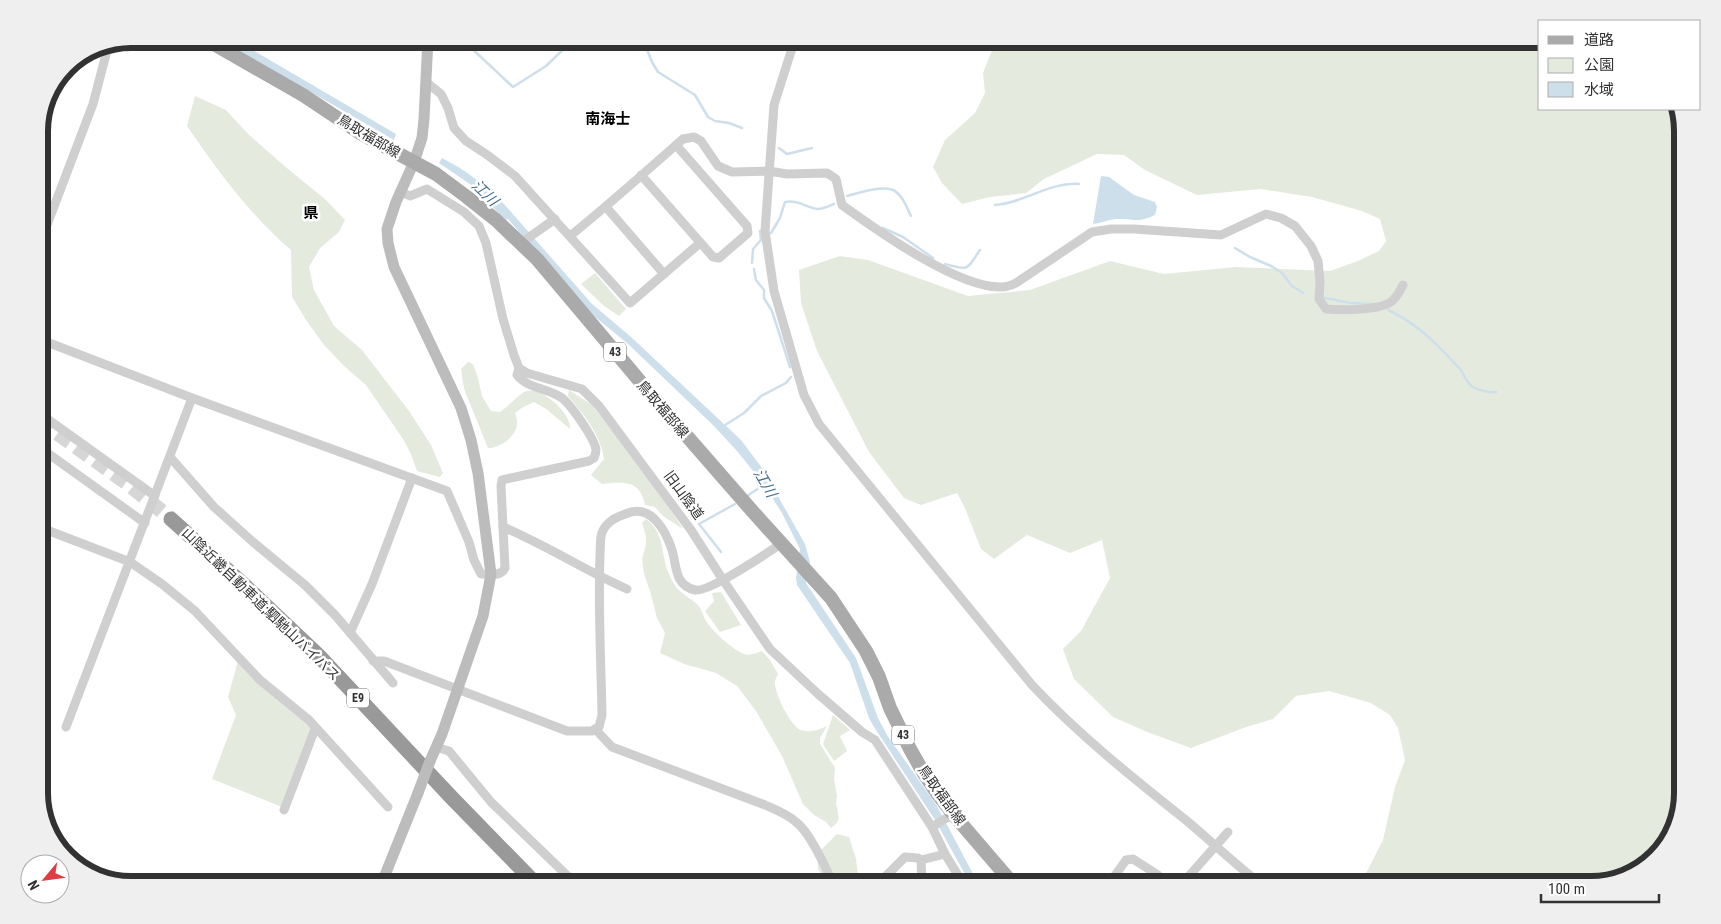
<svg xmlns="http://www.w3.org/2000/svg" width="1721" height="924" viewBox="0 0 1721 924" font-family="'Roboto Condensed','Noto Sans JP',sans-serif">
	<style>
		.green { fill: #e4ebde }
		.water { fill: #cedfec }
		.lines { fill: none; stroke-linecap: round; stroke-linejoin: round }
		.stream { stroke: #cedfec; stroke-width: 2.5 }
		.highway-tunnel { stroke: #d6d6d6; stroke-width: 15; stroke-dasharray: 15 8; stroke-linecap: butt }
		.street { stroke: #cfcfcf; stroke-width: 9 }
		.secondary { stroke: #bcbcbc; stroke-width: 11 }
		.primary { stroke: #aaa; stroke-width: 14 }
		.highway { stroke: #999; stroke-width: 15 }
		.secondary-bridge { stroke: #bcbcbc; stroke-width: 11 }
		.labels { text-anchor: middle; stroke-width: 5; stroke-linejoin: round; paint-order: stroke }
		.shield { fill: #fff; stroke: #707070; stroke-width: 1 }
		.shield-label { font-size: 12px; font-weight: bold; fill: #323232 }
		.street-label { font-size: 14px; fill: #323232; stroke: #fff }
		.neighbourhood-label { font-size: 15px; font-weight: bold; fill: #000; stroke: #fff }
		.water-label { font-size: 15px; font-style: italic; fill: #426f92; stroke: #fff }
		.rim { fill: none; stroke: #323232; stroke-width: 6 }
	</style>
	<rect width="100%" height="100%" fill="#fff"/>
	<g class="green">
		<polygon points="994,39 1540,39 1540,109 1677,109 1682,125 1682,794 1673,834 1637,873 1591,885 1360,885 1383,840 1395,787 1405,760 1398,728 1390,715 1371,703 1329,691 1296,696 1273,719 1246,727 1191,748 1147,732 1113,717 1074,679 1063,649 1081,631 1110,578 1102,540 1070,553 1027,535 994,559 981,549 965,508 957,493 921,505 904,498 869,452 817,351 801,303 799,270 840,256 868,260 968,296 1030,290 1110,261 1164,274 1236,267 1330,271 1358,261 1379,251 1386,241 1380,219 1362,211 1312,197 1260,189 1197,195 1145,170 1124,155 1097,154 1044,179 1026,193 990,197 962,204 942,183 933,167 945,140 975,113 985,93 983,73 994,45"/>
		<path d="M195 96 226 110 249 135 288 169 326 200 345 220 339 232 320 248 309 267 314 290 334 326 362 350 409 411 431 445 443 473 440 477 417 471 411 454 403 439 366 385 345 367 324 345 306 320 292 297 291 250C250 215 217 170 187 126Z"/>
		<polygon points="595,273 626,309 619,316 604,306 581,284"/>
		<path d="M468 362 473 364 478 378 482 396 491 411 500 412C509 406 516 397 524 392 540 384 572 413 570 429L546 409 534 402 523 407 515 413C516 416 517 419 517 422 518 436 500 448 488 448L464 389 461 369Z"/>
		<path d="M569 390 592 405 655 486 683 529 663 516 655 507 645 505C640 479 623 482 602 484L591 475 604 459C600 433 584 415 568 396Z"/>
		<path d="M646 519C666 534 660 554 669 574 677 593 683 592 697 604 702 609 703 616 706 621 713 632 732 649 744 654 750 656 756 653 762 651L770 660 778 674C777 677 775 679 775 682 774 692 790 726 801 730 811 733 818 730 827 726L820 738V744L835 768 834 779 837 796 836 803 839 818 837 823 831 828 826 822 814 815 803 804 782 756 756 711 737 686 716 673 684 664 660 653 665 633 657 618 650 591 644 574 642 559 646 545V536L642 523Z"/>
		<polygon points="721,592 741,625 720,632 705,611 714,601 712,593"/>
		<polygon points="238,661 309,724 312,731 282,807 212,779 236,715 228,697"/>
		<polygon points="833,715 850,730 840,736 847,751 834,761 823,744"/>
		<polygon points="837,834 849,837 856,859 859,885 827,885 818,869 817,854"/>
	</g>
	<g class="water">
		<polygon points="219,39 234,39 396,134 394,140"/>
		<path d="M442 158C466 170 485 185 504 204L592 304 630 336 741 440 762 468 805 544 810 562 806 583 856 658 878 718 887 735 937 806 979 885H971L935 820 874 727 869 718 850 663 797 585 796 578 800 549 782 513 762 482 737 451 714 426 627 343 584 308 508 219 506 220 481 196 483 193 439 163Z"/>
		<path d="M1101 176 1109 177 1134 195 1155 202 1157 207 1155 215C1137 224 1134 218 1116 219 1108 220 1101 223 1093 224Z"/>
	</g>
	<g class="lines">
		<g class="stream">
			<polyline points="251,39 252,40"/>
			<polyline points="459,39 467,44 513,87 546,66 574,39"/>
			<polyline points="633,39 635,40"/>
			<polyline points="646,47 652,62 658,72 695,95 708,117 715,121 729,123 742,128"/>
			<polyline points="779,148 787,154 812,148"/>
			<path d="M847 196C858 193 882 185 893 190 902 194 907 208 911 216"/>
			<path d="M995 205C1025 203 1048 182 1079 184"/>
			<polyline points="883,228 903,237 933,258"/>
			<path d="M771 233 780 218 785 202C798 199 806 208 818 209 824 209 829 206 834 204"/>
			<polyline points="1235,248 1250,257 1271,266 1282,273 1292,286 1303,293"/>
			<polyline points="752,263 753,249 761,240 760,231"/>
			<path d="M945 264C970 271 966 270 980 250"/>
			<polyline points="754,269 756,280 764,290 764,298 772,311 790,367"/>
			<polyline points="1325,298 1350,303 1375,304"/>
			<path d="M1388 310C1418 324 1437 344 1460 369 1464 374 1467 384 1473 387 1478 390 1490 393 1496 392"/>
			<polyline points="722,427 744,413 761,396 786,383 791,377"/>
			<polyline points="747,496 759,488"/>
			<polyline points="721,552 699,524 735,504"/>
		</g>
		<polyline class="highway-tunnel" points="39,420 131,486 171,519"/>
		<g class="street">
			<path d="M795 39 774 105 765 231 774 291 804 395 819 424 1032 685C1079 735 1133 778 1187 821 1212 842 1236 865 1262 885"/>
			<polyline points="426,82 441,94 448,108 454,128 466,141 486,154 515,176 630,303 700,243"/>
			<path d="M676 145 683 139 694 137 701 141 718 166 732 172 769 171 787 174 827 173 836 179 842 205C878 231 958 288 1001 287 1006 287 1012 285 1016 283L1092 232 1111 229H1134L1221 235 1266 214 1281 218 1295 226 1311 246 1318 261 1320 282 1319 299 1326 309C1340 310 1381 311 1392 301 1397 297 1400 291 1403 285"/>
			<polyline points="401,192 410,196 427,189 464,212 479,226 486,243 503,319 514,355 519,368 527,373 582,389 599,406 691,530 723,580 770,649 817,693 862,732 875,740 932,827 945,854 964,885"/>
			<polyline points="606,207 664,274"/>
			<path d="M570 236C606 207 641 176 676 145L747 226 748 233 719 258 713 257 641 175"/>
			<polyline points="521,243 555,219"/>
			<polyline points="39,246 93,104 109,43"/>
			<path d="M39 339 192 398 447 491 469 542 474 560 481 574C490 574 501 577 505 568L501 486 502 480 589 461 594 458C595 455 596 453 596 450 595 439 571 405 562 398 548 388 528 389 517 375L519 368"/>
			<polyline points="39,413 155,496"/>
			<polyline points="39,447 145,523"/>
			<polyline points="170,457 214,507 253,542 305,585 335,615 393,683"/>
			<polyline points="39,527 130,562 162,584 195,611 260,680 309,720 388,807"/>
			<path d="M503 527C546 545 584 570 627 589"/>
			<polyline points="350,633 372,584 412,478"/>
			<path d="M373 661H384L567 731H592L599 727 602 715C601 662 598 608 600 555 601 541 598 531 611 521 616 517 623 515 628 513 651 504 666 531 672 550 677 566 674 585 695 590 708 593 767 553 781 544"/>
			<polyline points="66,727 192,398"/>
			<path d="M595 729 612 747 765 805C776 810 787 814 796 822 810 832 826 869 834 885"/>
			<polyline points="436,747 449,751 491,802 577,885"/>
			<polyline points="284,810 315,729"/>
			<polyline points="932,827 953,814"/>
			<polyline points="921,860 922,885"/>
			<polyline points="877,885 905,857 918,858 921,860 945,854"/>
			<polyline points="1102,885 1114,877 1126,860 1133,859 1158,875 1166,885"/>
			<polyline points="1181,885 1228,832"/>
		</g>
		<g class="secondary">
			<polyline points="428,39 424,119 422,138 414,162 396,202 387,229 388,243 394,267 461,408 471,440 478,473 491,574 483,616 442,734 430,761"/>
			<polyline points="381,885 418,793"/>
		</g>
		<polyline class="primary" points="205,39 303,95 360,133 436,174 467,197 496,220 537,259 665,411 754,513 831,598 866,651 879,677 890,708 910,749 923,772 937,793 953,814 1014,885"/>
		<polyline class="highway" points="171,519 242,583 319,656 452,798 537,885"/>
		<polyline class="secondary-bridge" points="418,793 430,761"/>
	</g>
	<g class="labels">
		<g class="shield">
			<rect x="604" y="342.5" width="22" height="19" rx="4"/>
			<rect x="347" y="688.5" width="22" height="19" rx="4"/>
			<rect x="892" y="725.5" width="22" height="19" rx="4"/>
		</g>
		<g class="shield-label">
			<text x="615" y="356">43</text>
			<text x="358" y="702">E9</text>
			<text x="903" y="739">43</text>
		</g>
		<g class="street-label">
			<text transform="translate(369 136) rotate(31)" y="5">鳥取福部線</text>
			<text transform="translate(663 409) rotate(49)" y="5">鳥取福部線</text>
			<text transform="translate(684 495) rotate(54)" y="5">旧山陰道</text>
			<text transform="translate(261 604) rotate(44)" y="5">山陰近畿自動車道;駟馳山バイパス</text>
			<text transform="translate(942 795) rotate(54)" y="5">鳥取福部線</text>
		</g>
		<g class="neighbourhood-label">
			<text x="608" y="124">南海士</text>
			<text x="311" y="218">県</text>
		</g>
		<g class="water-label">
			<text transform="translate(485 193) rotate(44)" y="5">江川</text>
			<text transform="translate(765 483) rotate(60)" y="5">江川</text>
		</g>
	</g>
	<path d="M0 0H1721V924H0ZM131 48H1591A83 83 0 0 1 1674 131V793A83 83 0 0 1 1591 876H131A83 83 0 0 1 48 793V131A83 83 0 0 1 131 48Z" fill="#efefef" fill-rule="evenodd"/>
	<path class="rim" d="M131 48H1591A83 83 0 0 1 1674 131V793A83 83 0 0 1 1591 876H131A83 83 0 0 1 48 793V131A83 83 0 0 1 131 48Z"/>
	<rect x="1538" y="20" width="162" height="90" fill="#ffffff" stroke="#adadad"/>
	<rect x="1548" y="36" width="25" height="8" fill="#aaaaaa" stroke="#adadad"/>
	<text x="1584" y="45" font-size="15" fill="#323232">道路</text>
	<rect x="1548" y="58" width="25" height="15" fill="#e4ebde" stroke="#adadad"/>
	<text x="1584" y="70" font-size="15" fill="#323232">公園</text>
	<rect x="1548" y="82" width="25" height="15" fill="#cedfec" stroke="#adadad"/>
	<text x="1584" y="95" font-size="15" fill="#323232">水域</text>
	<g transform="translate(45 879) rotate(241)"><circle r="24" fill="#ffffff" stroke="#adadad"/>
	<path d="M0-4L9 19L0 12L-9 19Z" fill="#df3d43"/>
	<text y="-8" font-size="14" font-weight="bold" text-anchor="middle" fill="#323232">N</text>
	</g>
	<path d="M1541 894v8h118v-8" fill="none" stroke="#323232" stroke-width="2.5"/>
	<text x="1548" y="894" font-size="15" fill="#323232" stroke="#ffffff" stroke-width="4" paint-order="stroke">100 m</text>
</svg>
